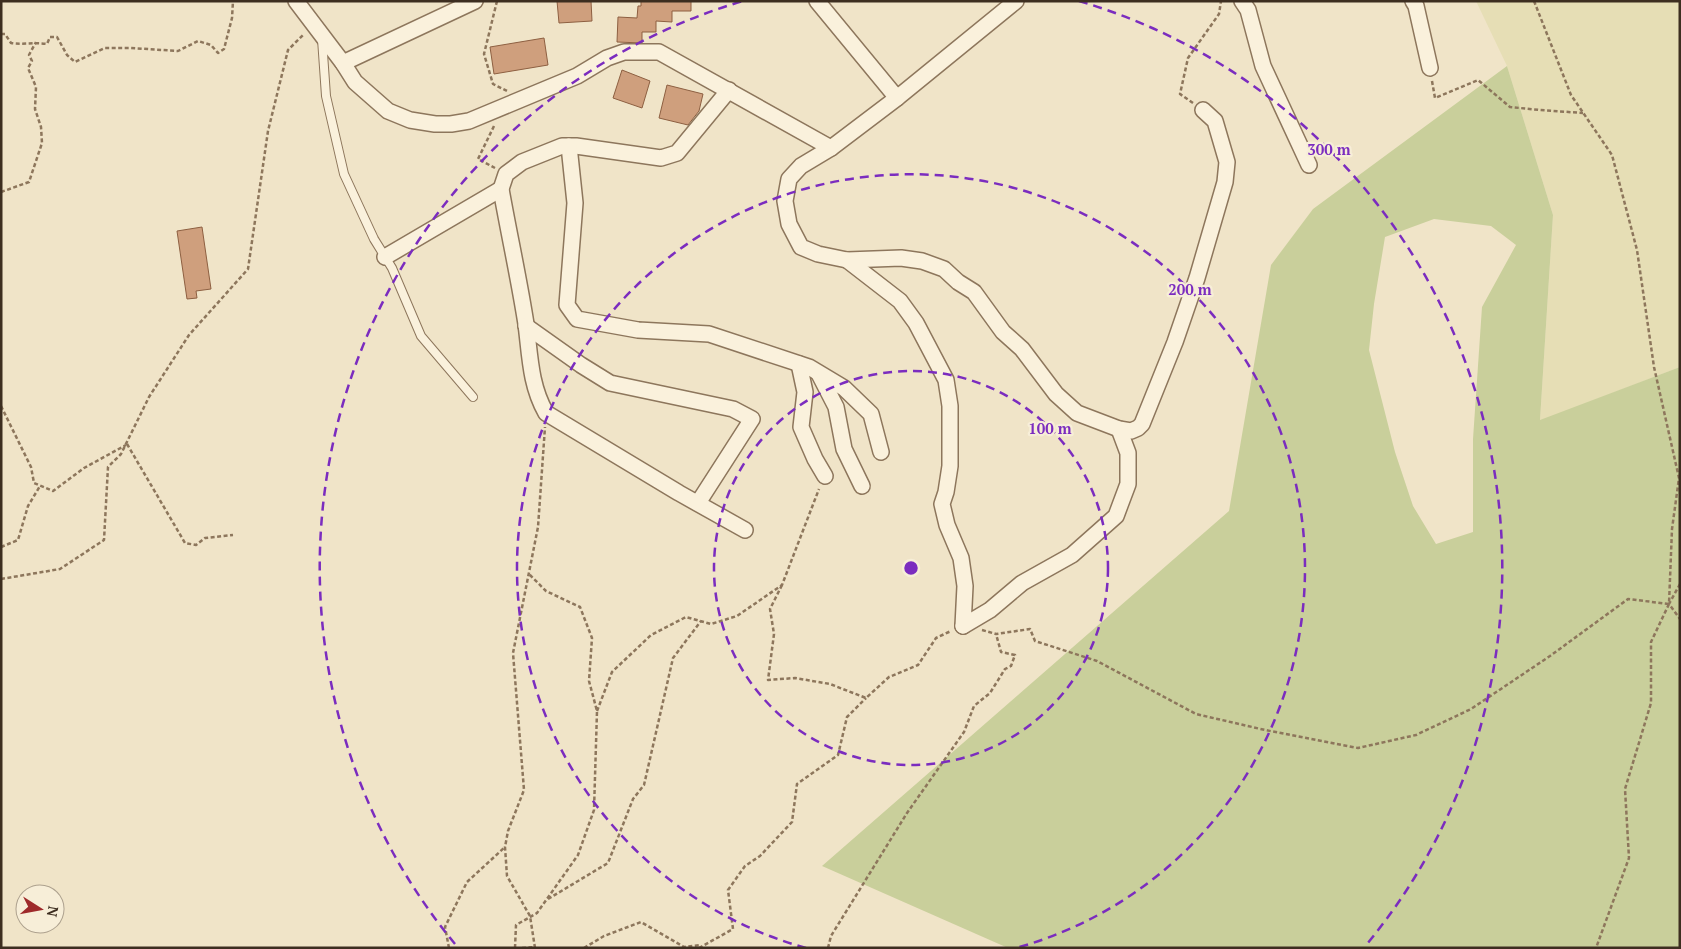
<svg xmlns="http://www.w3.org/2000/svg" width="1681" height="949" viewBox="0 0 1681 949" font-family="'PT Serif',serif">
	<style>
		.farmland { fill: #e6deb5 }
		.green { fill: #c9cf9b; fill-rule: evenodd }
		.building { fill: #cf9f7d; stroke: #8d5f41 }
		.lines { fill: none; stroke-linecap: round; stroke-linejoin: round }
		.service-casing { stroke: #8d765c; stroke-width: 10 }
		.minor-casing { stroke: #8d765c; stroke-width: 18 }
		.path { stroke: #8d765c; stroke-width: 2.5; stroke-dasharray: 4 2.5; stroke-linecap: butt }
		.service { stroke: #faf1dc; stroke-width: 8 }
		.minor { stroke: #faf1dc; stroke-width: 15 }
		.ring { fill: none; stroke: #7b2cbf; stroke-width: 2.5; stroke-dasharray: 9 6 }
		.centre { fill: #7b2cbf; stroke: #f7eed8; stroke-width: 2.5 }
		.ring-label { font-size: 15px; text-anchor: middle; font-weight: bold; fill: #7b2cbf; stroke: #f7eed8; stroke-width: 4.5; stroke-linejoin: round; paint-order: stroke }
	</style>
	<rect width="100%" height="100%" fill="#f0e4c8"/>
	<polygon class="farmland" points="1476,1 1680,1 1680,367 1540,421 1553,215 1507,66"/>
	<path class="green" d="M1507 66 1553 215 1540 420 1680 367V948H1008L822 866 1229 511 1271 265 1313 209ZM1434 219 1491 226 1516 245 1482 307 1473 439V532L1436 544 1413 506 1395 452 1369 350 1374 304 1385 237Z"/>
	<g class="building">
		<polygon points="557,1 591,1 592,21 559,23"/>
		<polygon points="641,1 691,1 691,11 672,11 672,22 656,21 656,32 642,32 642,43 617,42 618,17 637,18 638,6 641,6"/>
		<polygon points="544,38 548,65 494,74 490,47"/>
		<polygon points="622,70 650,81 642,108 613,98"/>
		<polygon points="667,85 703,94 699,111 688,125 659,118"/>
		<polygon points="202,227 211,289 196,291 197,298 187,299 177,231"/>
	</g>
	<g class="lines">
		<g class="service-casing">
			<polyline id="service" points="322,39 326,96 344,174 374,239 392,268 421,336 473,397"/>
		</g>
		<g class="minor-casing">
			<g id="minor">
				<polyline points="296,1 343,63 355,82 388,111 410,120 435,124 451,124 469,121 577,76 607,58 624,52 659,52 831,148"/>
				<polyline points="817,1 897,98"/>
				<polyline points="1016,1 897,98 831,148 801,166 789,179 785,201 789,224 801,247 818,254 847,260 901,258 922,261 944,269 958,282 974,292 1003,332 1022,349 1056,394 1077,413 1119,429 1131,431 1138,428 1142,424 1175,342 1197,278 1225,182 1227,162 1215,121 1203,110"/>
				<polyline points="1242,1 1248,10 1263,66 1309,165"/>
				<polyline points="1413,1 1416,6 1430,68"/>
				<polyline points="343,63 475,1"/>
				<path d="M729 90 677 153 661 158 576 146H562L522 162 506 174 501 189C509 234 519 279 526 324 530 355 530 385 546 413L679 493 745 530"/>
				<polyline points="569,146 575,203 567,305 577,319 638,330 709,334 809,367 844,388 871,414 881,452"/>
				<polyline points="385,257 501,189"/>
				<polyline points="847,260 900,301 916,323 946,380 950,406 950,466 946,492 942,504 947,525 961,558 965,586 963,626"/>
				<polyline points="526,326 581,365 610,383 733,409 752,419 698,503"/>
				<polyline points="799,364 805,392 801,427 815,459 825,476"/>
				<polyline points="819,374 836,407 844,449 862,486"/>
				<polyline points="963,626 990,610 1022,583 1072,555 1116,516 1128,484 1128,453 1119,429"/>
			</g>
		</g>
		<g class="path">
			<polyline points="497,1 484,54 493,84 507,91"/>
			<polyline points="1534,1 1571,95 1612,155 1637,250 1654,367 1679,478 1672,529 1669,604 1651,642 1651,703 1625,789 1629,858 1596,948"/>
			<path d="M1 34H5L11 43C24 45 34 42 47 44L50 37H57L67 55 75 62 105 48H131L178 51 198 41 211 45 218 53 224 49 232 18 233 1"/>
			<polyline points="1432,81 1435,98 1478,80 1510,107 1540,110 1583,113"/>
			<polyline points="1193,103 1180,94 1188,58 1219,14 1221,1"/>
			<polyline points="494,126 478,159 495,168"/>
			<polyline points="1,192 29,182 42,143 41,127 35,109 36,87 28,68 32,61 29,55 36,42"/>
			<polyline points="1,406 31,467 34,483 53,491 84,468 126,445"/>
			<polyline points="127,444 185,543 196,545 205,538 233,535"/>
			<polyline points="1,547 18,540 28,506 40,486"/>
			<polyline points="1,579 60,569 104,540 108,467 121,454 149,397 189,335 248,269 268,131 288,50 304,34"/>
			<polyline points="1680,584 1669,604 1680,619"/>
			<polyline points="782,585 770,609 774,634 768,680 795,678 830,684 866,698 889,677 918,665 936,638 951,631"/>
			<polyline points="982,630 996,634 1030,629 1035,641 1097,661 1196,714 1265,730 1358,748 1416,735 1471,709 1550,656 1628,599 1669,604"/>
			<polyline points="597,711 612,672 651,635 686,617 711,624 737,616 782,585 819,489"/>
			<polyline points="548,899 608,863 633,799 644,785 673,658 701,621"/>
			<polyline points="449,948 445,927 467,882 505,847"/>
			<polyline points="515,948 516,925 537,913 578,855 594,810 597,711 589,681 592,638 580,607 546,591 528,573"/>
			<polyline points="522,948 535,947"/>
			<polyline points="535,948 530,916 507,876 505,847 508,831 524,790 513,653 538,527 545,427"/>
			<polyline points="584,948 604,936 641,922 684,947 700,945"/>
			<polyline points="699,948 733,929 728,890 745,866 760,856 792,822 797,784 838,755 847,717 866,698"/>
			<polyline points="828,948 831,936 907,813 964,732 974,706 990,693 1005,669 1011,666 1015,655 1001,652 996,634"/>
		</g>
		<use href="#service" class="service"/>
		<use href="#minor" class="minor"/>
	</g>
	<g class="ring">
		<circle cx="911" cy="568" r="197"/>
		<path d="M806 948A394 394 0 1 1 1016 948"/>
		<path d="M455 944A591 591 0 0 1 743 1M1079 1A591 591 0 0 1 1367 944"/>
	</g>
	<circle cx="911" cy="568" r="8" class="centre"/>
	<g class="ring-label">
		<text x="1329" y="155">300 m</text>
		<text x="1190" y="295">200 m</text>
		<text x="1050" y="434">100 m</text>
	</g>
	<rect width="1681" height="949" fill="none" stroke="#3d2e20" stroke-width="5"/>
	<g transform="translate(40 909) rotate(101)"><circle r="24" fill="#f7eed8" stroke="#ada18e"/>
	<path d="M0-4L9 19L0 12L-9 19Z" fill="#9e2a2b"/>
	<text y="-8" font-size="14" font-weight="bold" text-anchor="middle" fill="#3d2e20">N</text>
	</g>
</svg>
